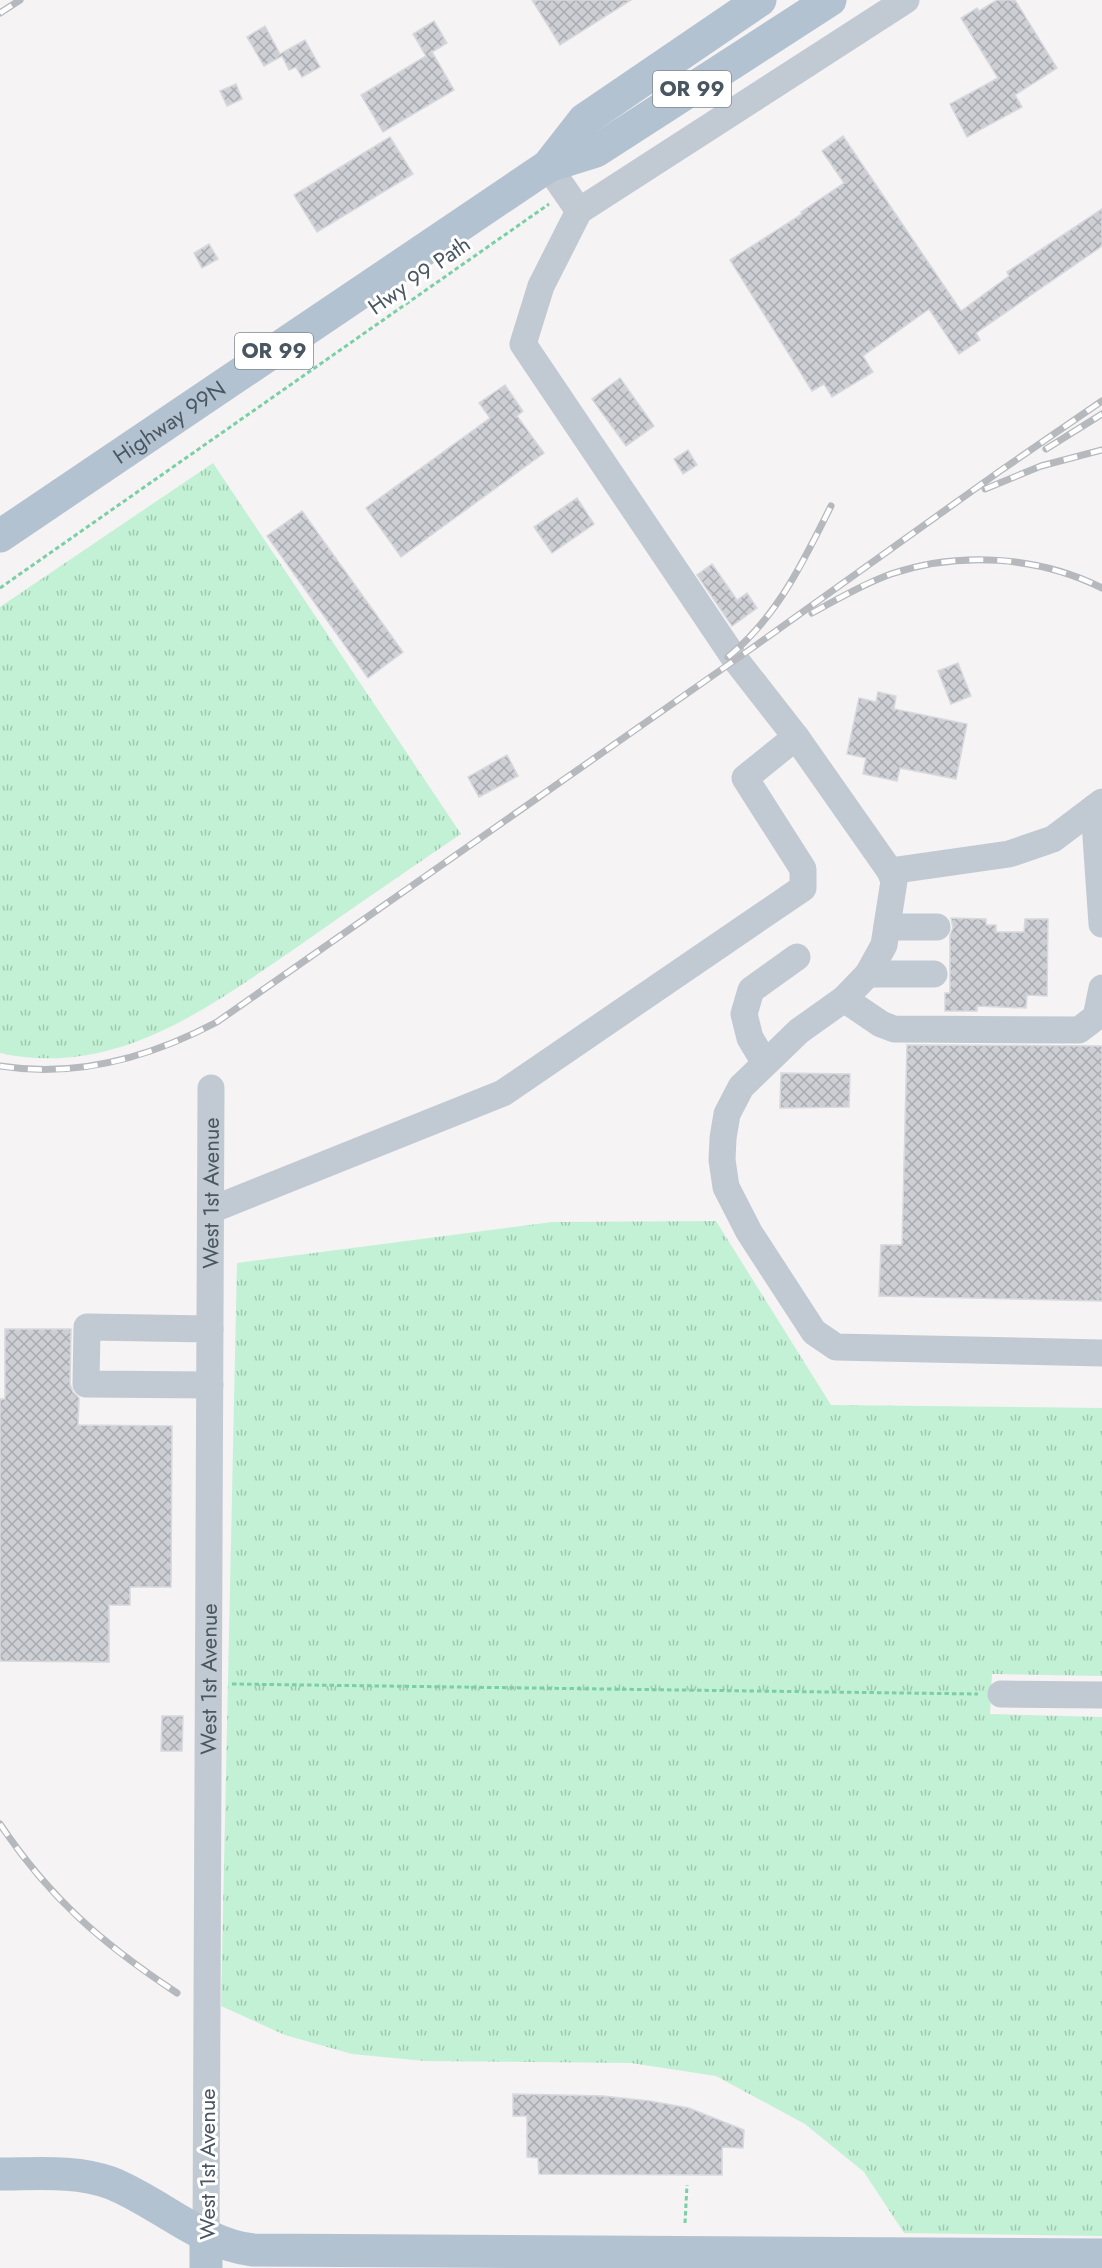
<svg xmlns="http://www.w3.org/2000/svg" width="1102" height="2268" viewBox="0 0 1102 2268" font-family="Jost,sans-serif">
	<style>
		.grass { fill: url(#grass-tufts) }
		.building { fill: url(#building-cross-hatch); stroke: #d7d9de; stroke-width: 1.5 }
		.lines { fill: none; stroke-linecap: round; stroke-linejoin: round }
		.path { stroke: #7ad0a6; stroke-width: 3; stroke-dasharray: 4.5 3; stroke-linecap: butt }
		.minor { stroke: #c1cad2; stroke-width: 27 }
		.major { stroke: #b3c2d1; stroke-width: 33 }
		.rail-casing { stroke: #b5b8bd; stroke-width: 7 }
		.rail { stroke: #fff; stroke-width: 4.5; stroke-dasharray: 14; stroke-linecap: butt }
		.labels { text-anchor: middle; stroke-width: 6; stroke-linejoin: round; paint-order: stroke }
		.shield { fill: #fff; stroke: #808990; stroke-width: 1.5 }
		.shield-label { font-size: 21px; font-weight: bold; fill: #4a5661 }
		.street-label { font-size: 22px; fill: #4a5661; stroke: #fff }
	</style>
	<defs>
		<pattern id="grass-tufts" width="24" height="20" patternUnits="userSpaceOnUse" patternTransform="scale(1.5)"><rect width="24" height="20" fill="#c3f1d5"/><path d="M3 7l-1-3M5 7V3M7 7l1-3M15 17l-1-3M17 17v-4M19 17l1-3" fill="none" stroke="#a0c6b0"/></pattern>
		<pattern id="building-cross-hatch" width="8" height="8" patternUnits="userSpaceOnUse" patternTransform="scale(1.5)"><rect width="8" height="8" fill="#cdcfd5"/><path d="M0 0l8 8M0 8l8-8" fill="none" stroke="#a8abb0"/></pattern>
	</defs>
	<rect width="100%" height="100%" fill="#f5f3f3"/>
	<g class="grass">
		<path d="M213 463 461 834C408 870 355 906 303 943 212 1005 118 1079 0 1053V607Z"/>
		<polygon points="716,1221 831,1405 1102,1408 1102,1676 992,1674 990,1714 1102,1717 1102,2236 904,2233 864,2172 805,2124 716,2076 631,2063 425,2061 352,2054 285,2035 221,2006 237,1263 552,1222"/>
	</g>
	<g class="building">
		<polygon points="532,0 631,0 560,45"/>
		<polygon points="997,0 1015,0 1057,68 1015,95 1022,107 967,137 950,104 998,78 961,18 977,8 979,11"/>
		<polygon points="434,21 447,43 432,52 454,90 383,132 361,95 426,56 413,34"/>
		<polygon points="265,26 280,54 305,40 320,67 302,77 296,67 289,70 282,56 264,66 247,37"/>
		<polygon points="236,84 242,99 227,106 220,91"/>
		<polygon points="843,136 961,311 1009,276 1007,272 1102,209 1102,246 976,333 980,340 959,354 929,309 863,356 873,372 832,397 824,384 812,391 730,260 802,214 801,212 844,183 822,151"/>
		<polygon points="390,137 413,174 317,232 294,195"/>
		<polygon points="209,244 218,259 202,268 194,253"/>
		<polygon points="620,378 654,426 626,446 592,399"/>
		<polygon points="505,385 523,411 517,416 544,453 401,557 366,508 490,418 479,403"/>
		<polygon points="688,450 697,465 683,474 674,459"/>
		<polygon points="577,498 594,524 552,553 534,527"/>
		<polygon points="302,511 403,652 368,678 267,536"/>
		<polygon points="712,564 737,600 747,593 757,608 732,626 697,575"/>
		<polygon points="958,663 971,696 951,704 938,671"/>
		<polygon points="878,692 896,696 894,709 967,724 956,779 900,768 897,781 863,774 866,758 847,754 859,698 876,702"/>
		<polygon points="507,755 518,776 479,797 468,777"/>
		<polygon points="951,918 986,919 986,925 996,925 996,932 1024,932 1025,919 1048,919 1047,996 1027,995 1026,1008 977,1006 977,1011 945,1011 945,993 950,993 950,935 953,928"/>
		<polygon points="907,1045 1102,1046 1102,1301 879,1296 881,1245 902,1245"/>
		<polygon points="781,1073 850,1074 849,1107 780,1108"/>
		<polygon points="5,1329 71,1329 70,1384 73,1392 79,1398 78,1425 172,1426 171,1587 130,1587 130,1605 109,1605 109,1662 0,1661 0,1399 5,1399"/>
		<polygon points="162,1716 183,1716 182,1751 161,1751"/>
		<polygon points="513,2094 603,2096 650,2101 689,2108 744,2130 743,2148 722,2147 722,2175 539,2174 538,2158 527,2157 527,2116 513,2116"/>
	</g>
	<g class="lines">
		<g class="path">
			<polyline points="0,588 549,204"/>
			<polyline points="232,1684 978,1694"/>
			<polyline points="685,2223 687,2185"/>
		</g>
		<g class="minor">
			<polyline points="906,0 579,211 541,286 523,344 735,659 796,737 890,871 894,881 884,945 868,974 844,999 799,1031 741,1087 727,1114 723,1138 722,1160 726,1187 749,1232 814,1332 836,1347 1102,1353"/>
			<polyline points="548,166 579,211"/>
			<polyline points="1094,808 1102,924"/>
			<polyline points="890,871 1009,854 1053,839 1102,802"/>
			<polyline points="887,927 937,927"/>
			<polyline points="868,974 934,974"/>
			<polyline points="844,999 881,1024 894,1029 1079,1030 1096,1017 1102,988"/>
			<polyline points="765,1063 750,1038 744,1014 751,990 797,957"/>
			<polyline points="211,1210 503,1093 803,888 803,869 745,778 796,737"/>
			<polyline points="210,1385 86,1384 87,1327 210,1329"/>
			<polyline points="1001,1694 1102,1695"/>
			<path id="s1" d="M206 2235 211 1088"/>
		</g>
		<g class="major">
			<polyline points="548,166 596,151 830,0"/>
			<path id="s2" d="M0 536 548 166 584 120 760 0"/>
			<path d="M0 2174C36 2174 76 2170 111 2183 159 2202 201 2244 253 2250L1102 2255"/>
			<polyline points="206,2268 206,2235"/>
		</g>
		<g class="rail-casing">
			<g id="rail">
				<polyline points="0,13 20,0"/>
				<polyline points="1046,449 1102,414"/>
				<polyline points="985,489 1041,466 1102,450"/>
				<path d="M812 613C838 599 863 584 891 574 959 551 1038 556 1102 588"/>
				<path d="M728 657C778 616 803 562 831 506"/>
				<path d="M0 1066C76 1078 149 1058 217 1022L755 646 1000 471 1102 401"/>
				<path d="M0 1824C50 1899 103 1944 177 1993"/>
			</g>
		</g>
		<use href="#rail" class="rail"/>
	</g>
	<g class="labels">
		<g class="shield">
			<rect x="653" y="71" width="78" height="36" rx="4.5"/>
			<rect x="235" y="333" width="78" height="36" rx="4.5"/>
		</g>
		<g class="shield-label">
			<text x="692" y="96">OR 99</text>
			<text x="274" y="358">OR 99</text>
		</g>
		<g class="street-label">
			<text transform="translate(419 275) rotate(-35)" y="8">Hwy 99 Path</text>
			<text dy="8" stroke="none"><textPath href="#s2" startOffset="204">Highway 99N</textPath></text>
			<text dy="8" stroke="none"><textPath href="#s1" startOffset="1042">West 1st Avenue</textPath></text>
			<text dy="8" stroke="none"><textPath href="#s1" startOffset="556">West 1st Avenue</textPath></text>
			<text transform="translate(207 2164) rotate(-90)" y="8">West 1st Avenue</text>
		</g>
	</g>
</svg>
